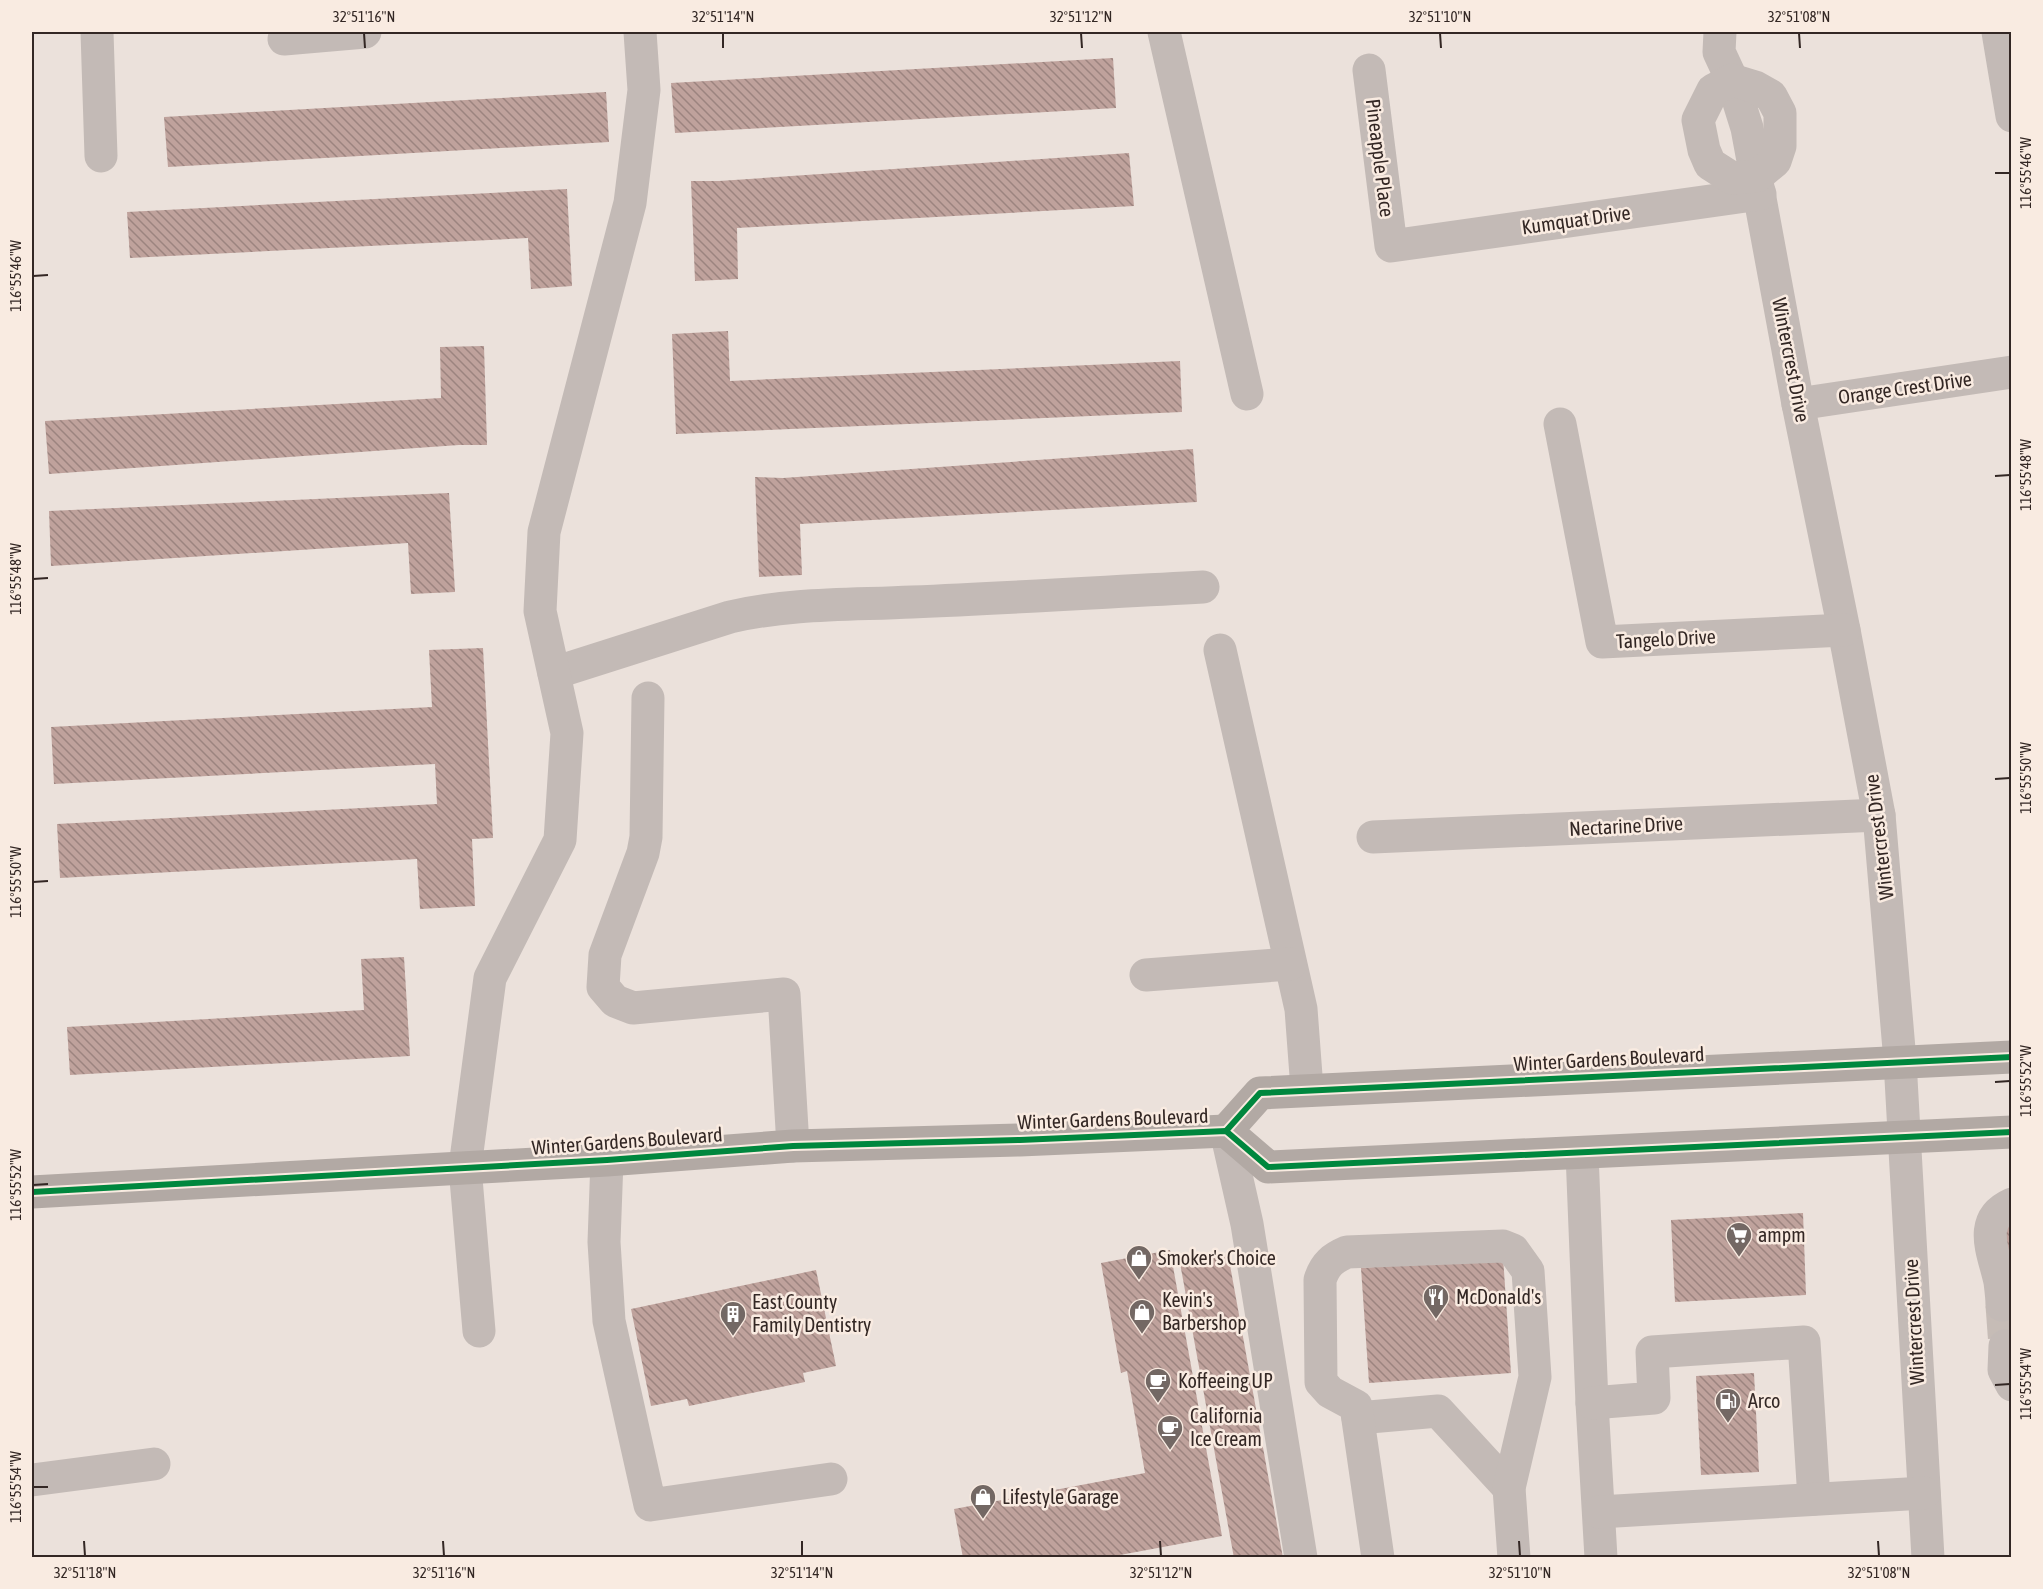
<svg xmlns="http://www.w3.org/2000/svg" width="2043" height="1589" viewBox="0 0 2043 1589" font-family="'Asap Condensed',sans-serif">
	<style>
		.building { fill: url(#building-back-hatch) }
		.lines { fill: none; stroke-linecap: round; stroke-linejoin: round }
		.minor-tunnel { stroke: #c6bcb6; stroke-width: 33; stroke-dasharray: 33 16; stroke-linecap: butt }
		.minor { stroke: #c3bab6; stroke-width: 33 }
		.major { stroke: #b2a9a4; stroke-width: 33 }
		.cycleway-casing { stroke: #f9ebe1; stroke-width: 10 }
		.cycleway { stroke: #00873e; stroke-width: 6 }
		.ticks { fill: none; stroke: #332724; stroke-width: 2 }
		.labels { text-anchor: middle; stroke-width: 5; stroke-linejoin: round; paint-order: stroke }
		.street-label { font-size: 20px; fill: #332724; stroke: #f9ebe1 }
		.poi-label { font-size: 20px; fill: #332724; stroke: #f9ebe1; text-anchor: start }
		.neatline { fill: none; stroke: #332724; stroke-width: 2 }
		.ticks-label { font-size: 15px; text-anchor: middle; fill: #332724 }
	</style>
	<defs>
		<pattern id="building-back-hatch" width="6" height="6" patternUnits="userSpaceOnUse" patternTransform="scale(1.5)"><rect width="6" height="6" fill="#bfa29c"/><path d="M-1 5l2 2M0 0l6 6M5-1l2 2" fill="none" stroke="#9c847f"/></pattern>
	</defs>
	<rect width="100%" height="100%" fill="#ebe1db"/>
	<g class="building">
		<polygon points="1113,58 1116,108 675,133 671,83"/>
		<polygon points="606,92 609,142 168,167 164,117"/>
		<polygon points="1129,153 1134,206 737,228 738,279 695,281 691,181 719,181"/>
		<polygon points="567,189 572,286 531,289 528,238 130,258 127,212"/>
		<polygon points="728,331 730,381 1180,361 1182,412 676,434 672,334"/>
		<polygon points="484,346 487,445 459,445 49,474 45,421 441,398 440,347"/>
		<polygon points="1193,449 1197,502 800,524 802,575 759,577 755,477 783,478"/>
		<polygon points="449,493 455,592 411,594 408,543 51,566 49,511"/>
		<polygon points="483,648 493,838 472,839 475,906 420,909 417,859 60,878 57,824 437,804 435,764 54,784 51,727 432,707 429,650"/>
		<polygon points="404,957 410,1056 70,1075 67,1027 364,1010 361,959"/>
		<polygon points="2012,1212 2012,1345 1993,1346 1991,1306 2002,1213"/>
		<polygon points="1803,1213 1806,1295 1675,1302 1671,1220"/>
		<polygon points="1170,1250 1222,1536 1104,1558 963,1558 954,1509 1145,1473 1127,1371 1121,1373 1101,1263"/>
		<polygon points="1228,1254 1283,1558 1234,1558 1180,1263"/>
		<polygon points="1503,1257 1511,1373 1369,1383 1361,1268"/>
		<polygon points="816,1270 836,1366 803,1373 805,1382 689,1406 687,1399 651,1406 631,1309"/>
		<polygon points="1754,1373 1759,1472 1701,1475 1696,1376"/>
	</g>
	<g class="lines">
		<polyline class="minor-tunnel" points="2002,1305 2005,1346"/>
		<g class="minor">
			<polyline points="97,32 101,156"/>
			<polyline points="1164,32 1247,394"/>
			<polyline points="1720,32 1719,52 1732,80 1747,128 1798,404 1844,630 1879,815 1900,1061 1928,1558"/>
			<polyline points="1998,32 2012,116"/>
			<polyline points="284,39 365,32"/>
			<polyline points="1369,70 1391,246 1760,194"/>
			<polygon points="1732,80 1755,87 1771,96 1780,113 1780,146 1775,161 1757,176 1732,178 1710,164 1704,150 1698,120 1713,90"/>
			<polyline points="1798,404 2012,372"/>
			<polyline points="1560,424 1602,642 1844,630"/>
			<polyline points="1220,650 1301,1009 1307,1089"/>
			<path d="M554 673 730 617C790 603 851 605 912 602 1009 598 1106 592 1203 587"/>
			<polyline points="648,698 646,837 643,853 605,955 603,987 615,1001 633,1008 784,994 793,1146"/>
			<polyline points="1373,837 1879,815"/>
			<polyline points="1146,975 1290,964"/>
			<polyline points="1226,1131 1247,1224 1301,1558"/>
			<polyline points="1582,1153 1592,1403 1601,1558"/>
			<polyline points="607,1160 604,1242 609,1321 650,1505 831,1479"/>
			<path d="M2002 1305C2002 1298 2001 1290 2000 1282 1994 1253 1976 1220 2012 1204"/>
			<polyline points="479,1331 465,1167 490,978 560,840 567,733 540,611 544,532 630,203 644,90 640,32"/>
			<polyline points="2005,1346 2004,1370 2012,1385"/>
			<polyline points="1592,1403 1654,1398 1652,1352 1804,1342 1814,1499"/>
			<polyline points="1358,1418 1438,1411 1509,1488"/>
			<polyline points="32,1480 154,1464"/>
			<polyline points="1599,1512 1924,1493"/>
			<path d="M1378 1558 1356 1406 1330 1392 1321 1382 1320 1280C1325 1264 1333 1258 1347 1252L1503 1246 1513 1250 1528 1271 1535 1377 1509 1488 1514 1558"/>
		</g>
		<g class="major">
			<polyline points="1226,1131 1260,1093 2012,1057"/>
			<polyline points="32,1192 607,1160 793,1146 1020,1140 1226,1131 1268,1167 2012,1132"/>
		</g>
		<g class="cycleway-casing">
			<g id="cycleway">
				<polyline points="1226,1131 1260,1093 2012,1057"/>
				<polyline points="32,1192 607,1160 793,1146 1020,1140 1226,1131 1268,1167 2012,1132"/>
			</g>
		</g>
		<use href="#cycleway" class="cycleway"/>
	</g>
	<path class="ticks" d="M364 33 365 48M723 33V48M1081 33 1082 48M1440 33 1441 48M1799 33 1800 48M1995 173H2010M33 276 48 275M1995 476 2010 475M33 579 48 578M1995 779 2010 778M33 882 48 881M1995 1082 2010 1081M33 1185 48 1184M1995 1385 2010 1384M33 1487H48M84 1541 85 1556M443 1541 444 1556M802 1541V1556M1160 1541 1161 1556M1519 1541 1520 1556M1878 1541 1879 1556"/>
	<defs>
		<g id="supermarket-pin" transform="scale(1.35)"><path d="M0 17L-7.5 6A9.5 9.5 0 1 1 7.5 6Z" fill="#736864" stroke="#f9ebe1"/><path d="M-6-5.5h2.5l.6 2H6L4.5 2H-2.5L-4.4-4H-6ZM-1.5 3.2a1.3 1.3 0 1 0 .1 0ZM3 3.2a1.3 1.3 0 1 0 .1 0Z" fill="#fff"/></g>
		<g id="shop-pin" transform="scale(1.35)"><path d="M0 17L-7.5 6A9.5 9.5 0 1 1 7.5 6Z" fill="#736864" stroke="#f9ebe1"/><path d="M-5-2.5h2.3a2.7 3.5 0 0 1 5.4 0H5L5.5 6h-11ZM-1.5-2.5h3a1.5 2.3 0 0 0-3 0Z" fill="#fff"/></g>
		<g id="restaurant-pin" transform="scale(1.35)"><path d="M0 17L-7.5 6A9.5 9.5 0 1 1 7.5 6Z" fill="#736864" stroke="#f9ebe1"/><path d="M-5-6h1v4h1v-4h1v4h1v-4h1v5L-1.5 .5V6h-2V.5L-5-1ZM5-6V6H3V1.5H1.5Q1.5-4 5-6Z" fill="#fff"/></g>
		<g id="building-pin" transform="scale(1.35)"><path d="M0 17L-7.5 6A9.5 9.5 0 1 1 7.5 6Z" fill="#736864" stroke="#f9ebe1"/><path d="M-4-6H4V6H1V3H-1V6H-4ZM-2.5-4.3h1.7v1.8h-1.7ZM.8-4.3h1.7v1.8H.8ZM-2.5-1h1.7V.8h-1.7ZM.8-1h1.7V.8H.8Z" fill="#fff"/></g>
		<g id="cafe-pin" transform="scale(1.35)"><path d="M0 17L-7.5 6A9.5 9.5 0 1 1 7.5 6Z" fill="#736864" stroke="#f9ebe1"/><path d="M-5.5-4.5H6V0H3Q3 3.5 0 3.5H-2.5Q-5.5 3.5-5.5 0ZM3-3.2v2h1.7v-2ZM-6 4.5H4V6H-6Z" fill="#fff"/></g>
		<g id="fuel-pin" transform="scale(1.35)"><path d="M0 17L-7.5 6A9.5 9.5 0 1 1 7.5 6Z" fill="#736864" stroke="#f9ebe1"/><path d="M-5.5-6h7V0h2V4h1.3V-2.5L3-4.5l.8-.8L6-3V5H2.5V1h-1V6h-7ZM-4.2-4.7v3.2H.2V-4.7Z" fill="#fff"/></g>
	</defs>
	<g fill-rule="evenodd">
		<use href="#supermarket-pin" x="1739" y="1235"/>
		<use href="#shop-pin" x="1139" y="1258"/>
		<use href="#restaurant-pin" x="1436" y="1297"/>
		<use href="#shop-pin" x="1142" y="1312"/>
		<use href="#building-pin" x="733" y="1314"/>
		<use href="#cafe-pin" x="1158" y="1381"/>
		<use href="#fuel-pin" x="1728" y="1401"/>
		<use href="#cafe-pin" x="1170" y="1428"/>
		<use href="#shop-pin" x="983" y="1497"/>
	</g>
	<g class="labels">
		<g class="street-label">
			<text transform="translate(1380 158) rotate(83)" y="7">Pineapple Place</text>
			<text transform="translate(1576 220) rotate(-8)" y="7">Kumquat Drive</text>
			<text transform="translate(1791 360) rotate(79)" y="7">Wintercrest Drive</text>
			<text transform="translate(1905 388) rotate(-8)" y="7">Orange Crest Drive</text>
			<text transform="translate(1666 639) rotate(-3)" y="7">Tangelo Drive</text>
			<text transform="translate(1626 826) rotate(-3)" y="7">Nectarine Drive</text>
			<text transform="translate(1879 837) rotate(-97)" y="7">Wintercrest Drive</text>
			<text transform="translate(1609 1059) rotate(-3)" y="7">Winter Gardens Boulevard</text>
			<text transform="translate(1113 1119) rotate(-2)" y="7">Winter Gardens Boulevard</text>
			<text transform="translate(627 1141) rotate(-4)" y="7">Winter Gardens Boulevard</text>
			<text transform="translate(1914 1322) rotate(-93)" y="7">Wintercrest Drive</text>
		</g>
		<g class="poi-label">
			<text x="1758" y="1242">ampm</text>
			<text x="1158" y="1265">Smoker's Choice</text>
			<text x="1456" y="1304">McDonald's</text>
			<text x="1162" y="1307">Kevin's<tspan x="1162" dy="23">Barbershop</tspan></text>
			<text x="752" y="1309">East County<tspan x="752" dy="23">Family Dentistry</tspan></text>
			<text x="1178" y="1388">Koffeeing UP</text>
			<text x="1748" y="1408">Arco</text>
			<text x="1190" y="1423">California<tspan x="1190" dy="23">Ice Cream</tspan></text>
			<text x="1002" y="1504">Lifestyle Garage</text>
		</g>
	</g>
	<rect width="2043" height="1589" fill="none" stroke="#f9ebe1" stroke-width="66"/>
	<rect x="33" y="33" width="1977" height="1523" class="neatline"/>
	<g class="ticks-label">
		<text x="364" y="22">32°51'16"N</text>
		<text x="723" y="22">32°51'14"N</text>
		<text x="1081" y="22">32°51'12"N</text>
		<text x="1440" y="22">32°51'10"N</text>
		<text x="1799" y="22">32°51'08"N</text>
		<text transform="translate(2026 173) rotate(-90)" y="5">116°55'46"W</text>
		<text transform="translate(16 276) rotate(-90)" y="5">116°55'46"W</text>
		<text transform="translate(2026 475) rotate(-90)" y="5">116°55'48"W</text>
		<text transform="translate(16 579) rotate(-90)" y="5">116°55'48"W</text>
		<text transform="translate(2026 778) rotate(-90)" y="5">116°55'50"W</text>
		<text transform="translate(16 882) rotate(-90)" y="5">116°55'50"W</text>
		<text transform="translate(2026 1081) rotate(-90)" y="5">116°55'52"W</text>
		<text transform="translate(16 1185) rotate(-90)" y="5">116°55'52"W</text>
		<text transform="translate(2026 1384) rotate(-90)" y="5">116°55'54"W</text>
		<text transform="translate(16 1487) rotate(-90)" y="5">116°55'54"W</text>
		<text x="85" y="1578">32°51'18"N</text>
		<text x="444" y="1578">32°51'16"N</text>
		<text x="802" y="1578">32°51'14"N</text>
		<text x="1161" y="1578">32°51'12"N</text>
		<text x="1520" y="1578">32°51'10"N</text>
		<text x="1879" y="1578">32°51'08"N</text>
	</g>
</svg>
